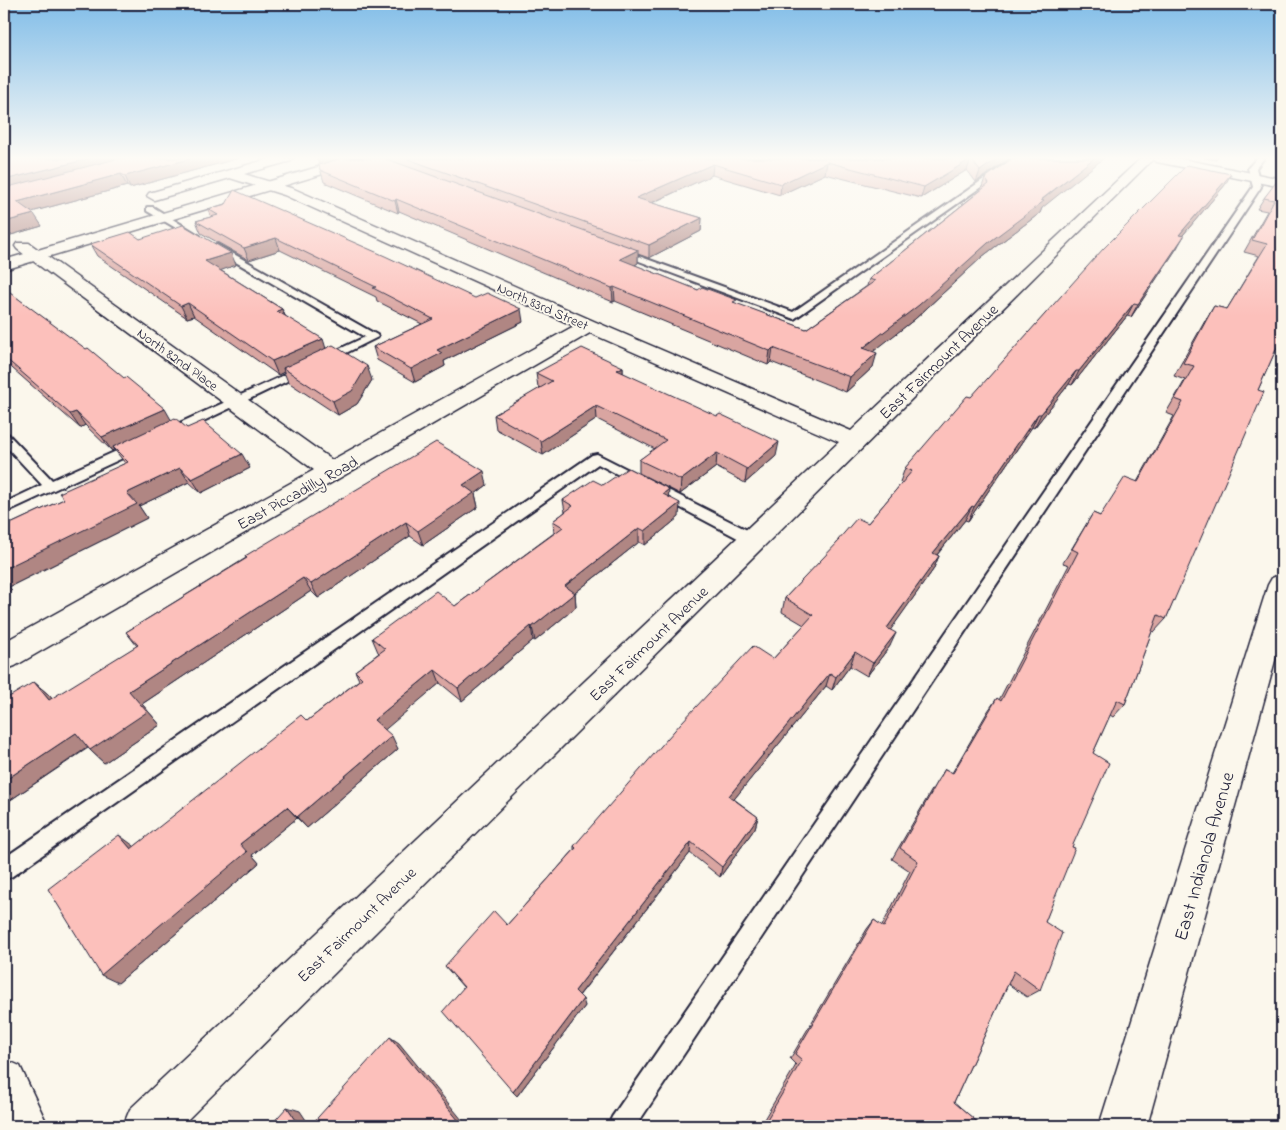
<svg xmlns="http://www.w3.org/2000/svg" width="1286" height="1130" viewBox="0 0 1286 1130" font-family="'Indie Flower',sans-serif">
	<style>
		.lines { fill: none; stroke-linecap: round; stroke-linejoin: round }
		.lane-casing { stroke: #22223b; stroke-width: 4 }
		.street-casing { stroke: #22223b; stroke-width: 3 }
		.secondary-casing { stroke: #22223b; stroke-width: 3 }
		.lane { fill: #fbf7ec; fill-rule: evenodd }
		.street { fill: #fbf7ec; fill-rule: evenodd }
		.secondary { fill: #fbf7ec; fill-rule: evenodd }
		.wall { fill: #d9a5a1; stroke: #22223b }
		.shaded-wall { fill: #b08683; stroke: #22223b }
		.building { fill: #fcc0bb; stroke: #22223b }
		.labels { text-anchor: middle; stroke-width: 4; stroke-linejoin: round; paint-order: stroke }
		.far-street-label { font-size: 14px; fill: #22223b; stroke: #fbf7ec }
		.street-label { font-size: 16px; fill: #22223b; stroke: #fbf7ec }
		.near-street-label { font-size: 19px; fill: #22223b; stroke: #fbf7ec }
	</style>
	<rect width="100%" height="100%" fill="#fbf7ec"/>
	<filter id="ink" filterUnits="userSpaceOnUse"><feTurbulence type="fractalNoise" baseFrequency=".02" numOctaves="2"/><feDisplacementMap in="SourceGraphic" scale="10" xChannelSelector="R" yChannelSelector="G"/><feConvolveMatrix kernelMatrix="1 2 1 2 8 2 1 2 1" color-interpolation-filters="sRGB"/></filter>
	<g filter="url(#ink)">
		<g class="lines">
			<g class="lane-casing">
				<g id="lane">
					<polygon points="1014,158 1022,158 794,319 615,252 622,250 793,312"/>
					<polygon points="1257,158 1264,158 1256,168 1261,187 636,1126 608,1126 612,1117 1253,187 1248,168"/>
					<polygon points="147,207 153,207 200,236 193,238 147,211"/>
					<polygon points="216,244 377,335 378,337 328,362 320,362 319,360 320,358 365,337 213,249 212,247"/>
					<polygon points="304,366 308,367 310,369 308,371 170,437 162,437 160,434 162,431"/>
					<polygon points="4,433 8,434 52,480 132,444 136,443 142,447 140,450 4,513 4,503 42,485 4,444"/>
					<polygon points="597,454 759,536 761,540 759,544 754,545 749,544 598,464 11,877 4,880 4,858 592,455"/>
				</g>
			</g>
			<g class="street-casing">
				<g id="street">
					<polygon points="272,158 293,158 291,161 244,174 294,189 596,322 851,431 1141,158 1154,158 181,1126 123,1126 130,1109 839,442 590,333 15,666 4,670 4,642 314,470 17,249 15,246 17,243 29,243 332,460 574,326 284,195 230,178 154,200 147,196 149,193"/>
					<polygon points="1282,574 1282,635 1147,1126 1099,1126 1268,585 1272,578"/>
				</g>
			</g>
			<g class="secondary-casing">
				<g id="secondary">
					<polygon points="348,158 368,158 366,161 4,270 4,260"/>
					<polygon points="1151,158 1177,158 1282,179 1282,187 1157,162"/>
					<polygon points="4,1059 20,1066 48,1126 4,1126"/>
				</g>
			</g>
			<use href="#lane" class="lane"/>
			<use href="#street" class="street"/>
			<use href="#secondary" class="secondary"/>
		</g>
		<g class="wall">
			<polygon points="4,158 239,158 130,188 127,186 31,212 42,226 4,237"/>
			<polygon points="341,158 1010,158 976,182 967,170 921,198 825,174 780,195 712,175 652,203 702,218 701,231 649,258 638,254 638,263 635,265 698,290 806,329 867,286 869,279 981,190 985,178 1042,208 1040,213 983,256 915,319 873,351 873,367 846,392 771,362 768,365 615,301 613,302 399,211 398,213 324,182 319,165"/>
			<polygon points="1204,158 1218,158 1216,160"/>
			<polygon points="1282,177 1282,338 1280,340 1258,390 1166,619 1154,632 1152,631 1125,704 1113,717 1110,715 1093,753 1072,847 1045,922 1040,990 1027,997 1008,984 954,1102 982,1126 760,1126 796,1065 790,1059 867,929 874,920 882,926 910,871 892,859 937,781 945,769 952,773 988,711 997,698 999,700 1069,565 1063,563 1093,513 1100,516 1137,482 1174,416 1166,413 1185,380 1174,376 1206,319 1214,306 1227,309 1259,256 1244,252 1267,211 1257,209 1264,198"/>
			<polygon points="1225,185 1182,236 1177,248 1131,317 1127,316 1072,385 1069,384 1034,428 1032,427 968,521 965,520 937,555 939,556 933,570 890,630 890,646 867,676 850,666 832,690 826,686 734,799 758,817 755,828 720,877 690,853 579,996 585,1006 517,1096 464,988 445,966 507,925 574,850 574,846 773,659 804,625 782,612 785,598 837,544 838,540 868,523 902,483 900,482 905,468 971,397"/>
			<polygon points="208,209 523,322 444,361 445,366 415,382 377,360 373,347 422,324 377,301 376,297 280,250 249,260 201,233 196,221 211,217"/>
			<polygon points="140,239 236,265 220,270 282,309 285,316 326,348 372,380 357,404 338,415 288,382 284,372 278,375 194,316 187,318 97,256 90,244"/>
			<polygon points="4,287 16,297 171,420 187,428 250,468 201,493 189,482 139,506 147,518 9,587 12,590 4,595 4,527 64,499 125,463 114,449 112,451 85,425 80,428 4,361"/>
			<polygon points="623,367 623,373 776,456 745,483 716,467 680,494 639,473 639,460 655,449 597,419 543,455 496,429 494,415 541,388 538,387 536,373"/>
			<polygon points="487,485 475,494 478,507 423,545 410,536 318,598 311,591 142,704 160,725 104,763 88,748 9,801 34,682 49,695 52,699 137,646 126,632 246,558 245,556"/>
			<polygon points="603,485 669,489 668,497 679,517 645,545 639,542 575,593 576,607 535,641 533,640 462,701 440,683 384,729 398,749 307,828 297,818 252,855 259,863 118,983 135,846 307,721 359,680 355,671 379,653 378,652 372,638 455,606 554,533 553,521 565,512 563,500"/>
		</g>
		<g class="shaded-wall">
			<polygon points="92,158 141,158 4,194 4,180"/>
			<polygon points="193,158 239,158 130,188 125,176"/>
			<polygon points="317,158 341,158 319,165"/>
			<polygon points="998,158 1010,158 976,182 980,171"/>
			<polygon points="1094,158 1104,158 1042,208 1040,213 983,256 915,319 860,362 863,348 988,243"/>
			<polygon points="971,159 967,170 921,198 924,187"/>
			<polygon points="827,162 825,174 780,195 781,184"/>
			<polygon points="713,164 712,175 636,210 636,198"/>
			<polygon points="121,174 127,186 24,214 17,202"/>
			<polygon points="1231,174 1225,185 1173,247 1179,235"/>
			<polygon points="396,199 399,211 398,213 395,201"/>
			<polygon points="34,214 42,226 4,237 4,222"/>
			<polygon points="702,218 701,231 649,258 649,245"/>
			<polygon points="1184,236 1177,248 1131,317 1138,304"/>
			<polygon points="276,238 280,250 249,260 244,248"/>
			<polygon points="638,250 638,263 620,273 620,259"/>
			<polygon points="231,253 236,265 211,274 205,261"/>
			<polygon points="614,287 615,301 613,302 612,288"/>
			<polygon points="188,303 194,316 187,318 181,306"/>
			<polygon points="1134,303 1127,316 1072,385 1079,371"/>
			<polygon points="282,309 288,322 277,311"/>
			<polygon points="521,309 523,322 444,361 445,366 415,382 411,369 437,350"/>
			<polygon points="323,339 327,352 283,368 284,372 278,375 272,361"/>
			<polygon points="773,348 771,362 768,365 770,351"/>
			<polygon points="877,353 873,367 846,392 850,377"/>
			<polygon points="367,366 372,380 357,404 338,415 333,401"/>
			<polygon points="623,367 623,380 617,370"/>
			<polygon points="1076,371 1069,384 1034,428 1041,414"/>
			<polygon points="596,406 597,419 543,455 541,441"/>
			<polygon points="165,409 173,423 113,447 114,449 112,451 102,437"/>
			<polygon points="76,412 85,425 80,428 70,414"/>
			<polygon points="1038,414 1032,427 968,521 974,507"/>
			<polygon points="779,442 776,456 745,483 747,469"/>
			<polygon points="717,453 716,467 680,494 681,480"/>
			<polygon points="242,454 250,468 201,493 192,479"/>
			<polygon points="180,468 189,482 139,506 147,518 9,587 12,590 4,595 4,569 127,493"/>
			<polygon points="484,471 487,485 475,494 478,507 423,545 418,531 463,485"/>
			<polygon points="669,489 668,503 663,494"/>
			<polygon points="680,503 679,517 645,545 645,531"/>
			<polygon points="972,506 965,520 927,567 933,553"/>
			<polygon points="406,522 410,536 318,598 311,584"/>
			<polygon points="639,528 639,542 566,600 565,586"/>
			<polygon points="939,556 933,570 882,642 887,628"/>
			<polygon points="303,578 311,591 142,704 160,725 104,763 90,750 129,691"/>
			<polygon points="575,593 576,607 535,641 532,627"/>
			<polygon points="531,626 533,640 462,701 458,688"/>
			<polygon points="896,633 890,646 867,676 873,663"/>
			<polygon points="855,652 850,666 832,690 836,677"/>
			<polygon points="435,670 440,683 381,733 374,720"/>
			<polygon points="830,673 826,686 727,808 729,796"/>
			<polygon points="34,682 49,695 64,713 49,700"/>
			<polygon points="76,733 91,745 9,801 4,797 4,781"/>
			<polygon points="392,736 398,749 307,828 297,817"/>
			<polygon points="287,807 297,818 252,855 259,863 118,983 101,975 240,844"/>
			<polygon points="758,817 755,828 720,877 722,867"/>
			<polygon points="119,835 134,846 146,860 131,849"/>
			<polygon points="691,842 690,853 577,998 575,991"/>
			<polygon points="583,999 585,1006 517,1096 513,1092"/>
			<polygon points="390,1037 399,1043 467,1126 462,1126"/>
			<polygon points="287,1107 300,1111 310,1126 300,1126"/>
		</g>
		<g class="building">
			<polygon points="4,158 92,158 4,180"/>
			<polygon points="120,158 193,158 125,176 121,174 17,202 34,214 4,222 4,188"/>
			<polygon points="341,158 384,158 638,250 620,259 698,290 702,287 737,300 733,302 806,329 875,281 869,279 989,184 985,178 1013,158 1094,158 1041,200 1044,201 988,243 919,305 863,348 877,353 850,377 773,348 770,351 614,287 612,288 396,199 395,201 320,170 319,165"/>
			<polygon points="405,158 998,158 980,171 971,159 924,187 827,162 781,184 713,164 636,198 702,218 649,245"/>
			<polygon points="1187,165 1231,174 1179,235 1184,236 1138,304 1134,303 1079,371 1076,371 1041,414 1038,414 974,507 972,506 933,553 939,556 887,628 896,633 873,663 855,652 836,677 830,673 729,796 758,817 722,867 691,842 575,991 583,999 513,1092 443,1011 464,987 445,966 494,911 507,925 576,848 574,846 681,723 753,646 773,659 813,615 785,598 839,541 838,540 857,518 868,523 912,471 905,468 967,396 971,397 1103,249"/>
			<polygon points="1280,177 1282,177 1282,336 1258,390 1264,392 1166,619 1158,615 1125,704 1117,700 1093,753 1109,763 1072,847 1075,848 1045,922 1062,933 1040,990 1014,971 954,1102 982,1126 763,1126 802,1060 795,1054 874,920 884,927 918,861 900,848 945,769 953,773 997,698 1001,701 1078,552 1072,549 1093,513 1100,516 1125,477 1138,482 1183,402 1175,399 1194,366 1183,363 1214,306 1227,309 1267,244 1252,240 1274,200 1264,198"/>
			<polygon points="234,190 385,256 475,298 487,293 521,309 437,350 442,353 411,369 373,347 433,319 373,288 376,287 276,238 244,248 196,221 218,215 208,209 226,204"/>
			<polygon points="183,225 231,253 205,261 282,309 277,311 323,339 272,361 188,303 181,306 90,244 130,232 140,239"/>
			<polygon points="4,287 16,297 86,349 88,348 124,378 126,377 165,409 102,437 76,412 70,414 4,357"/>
			<polygon points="333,345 367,366 352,391 333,401 283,368"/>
			<polygon points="582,348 623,367 617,370 717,416 720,414 779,442 747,469 717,453 681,480 639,460 666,440 596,406 541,441 494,415 552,381 536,373"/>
			<polygon points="175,418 187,428 203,421 242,454 192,479 180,468 127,493 137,504 4,569 4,527 64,499 59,493 128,462 113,447"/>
			<polygon points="436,442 484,471 463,485 474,493 418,531 406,522 311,584 303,578 129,691 147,712 90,750 76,733 4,781 4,700 34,682 49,700 138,645 126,632 247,558 245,556"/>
			<polygon points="628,468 669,489 663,494 680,503 645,531 639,528 565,586 575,593 532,627 531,626 458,688 435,670 374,720 392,736 297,817 287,807 240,844 247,852 101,975 48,889 119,835 131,849 301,715 307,721 362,678 355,671 385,649 372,638 436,591 455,606 563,527 553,521 573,506 563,500 593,480 603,485"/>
			<polygon points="390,1037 463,1126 310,1126"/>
			<polygon points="287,1107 300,1126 270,1126"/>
		</g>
	</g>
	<linearGradient id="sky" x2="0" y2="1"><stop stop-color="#81bde8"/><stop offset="0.5" stop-color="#fdfbf6"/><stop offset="1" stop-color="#fdfbf6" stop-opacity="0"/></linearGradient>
	<rect width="1286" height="316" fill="url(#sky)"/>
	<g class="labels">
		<g class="far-street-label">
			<text transform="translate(543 306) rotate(24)" y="5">North 83rd Street</text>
			<text transform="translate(178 359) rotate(36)" y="5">North 82nd Place</text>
		</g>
		<g class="street-label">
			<text transform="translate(938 361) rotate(-44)" y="6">East Fairmount Avenue</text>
			<text transform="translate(297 492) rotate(-29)" y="6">East Piccadilly Road</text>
			<text transform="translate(648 643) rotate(-44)" y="6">East Fairmount Avenue</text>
			<text transform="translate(356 924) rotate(-44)" y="6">East Fairmount Avenue</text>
		</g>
		<g class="near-street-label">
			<text transform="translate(1203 856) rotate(-74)" y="7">East Indianola Avenue</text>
		</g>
	</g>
	<rect width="1286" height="1130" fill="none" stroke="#fbf7ec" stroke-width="20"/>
	<rect x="10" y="10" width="1266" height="1110" fill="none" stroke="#22223b" stroke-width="2" filter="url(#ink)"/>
</svg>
